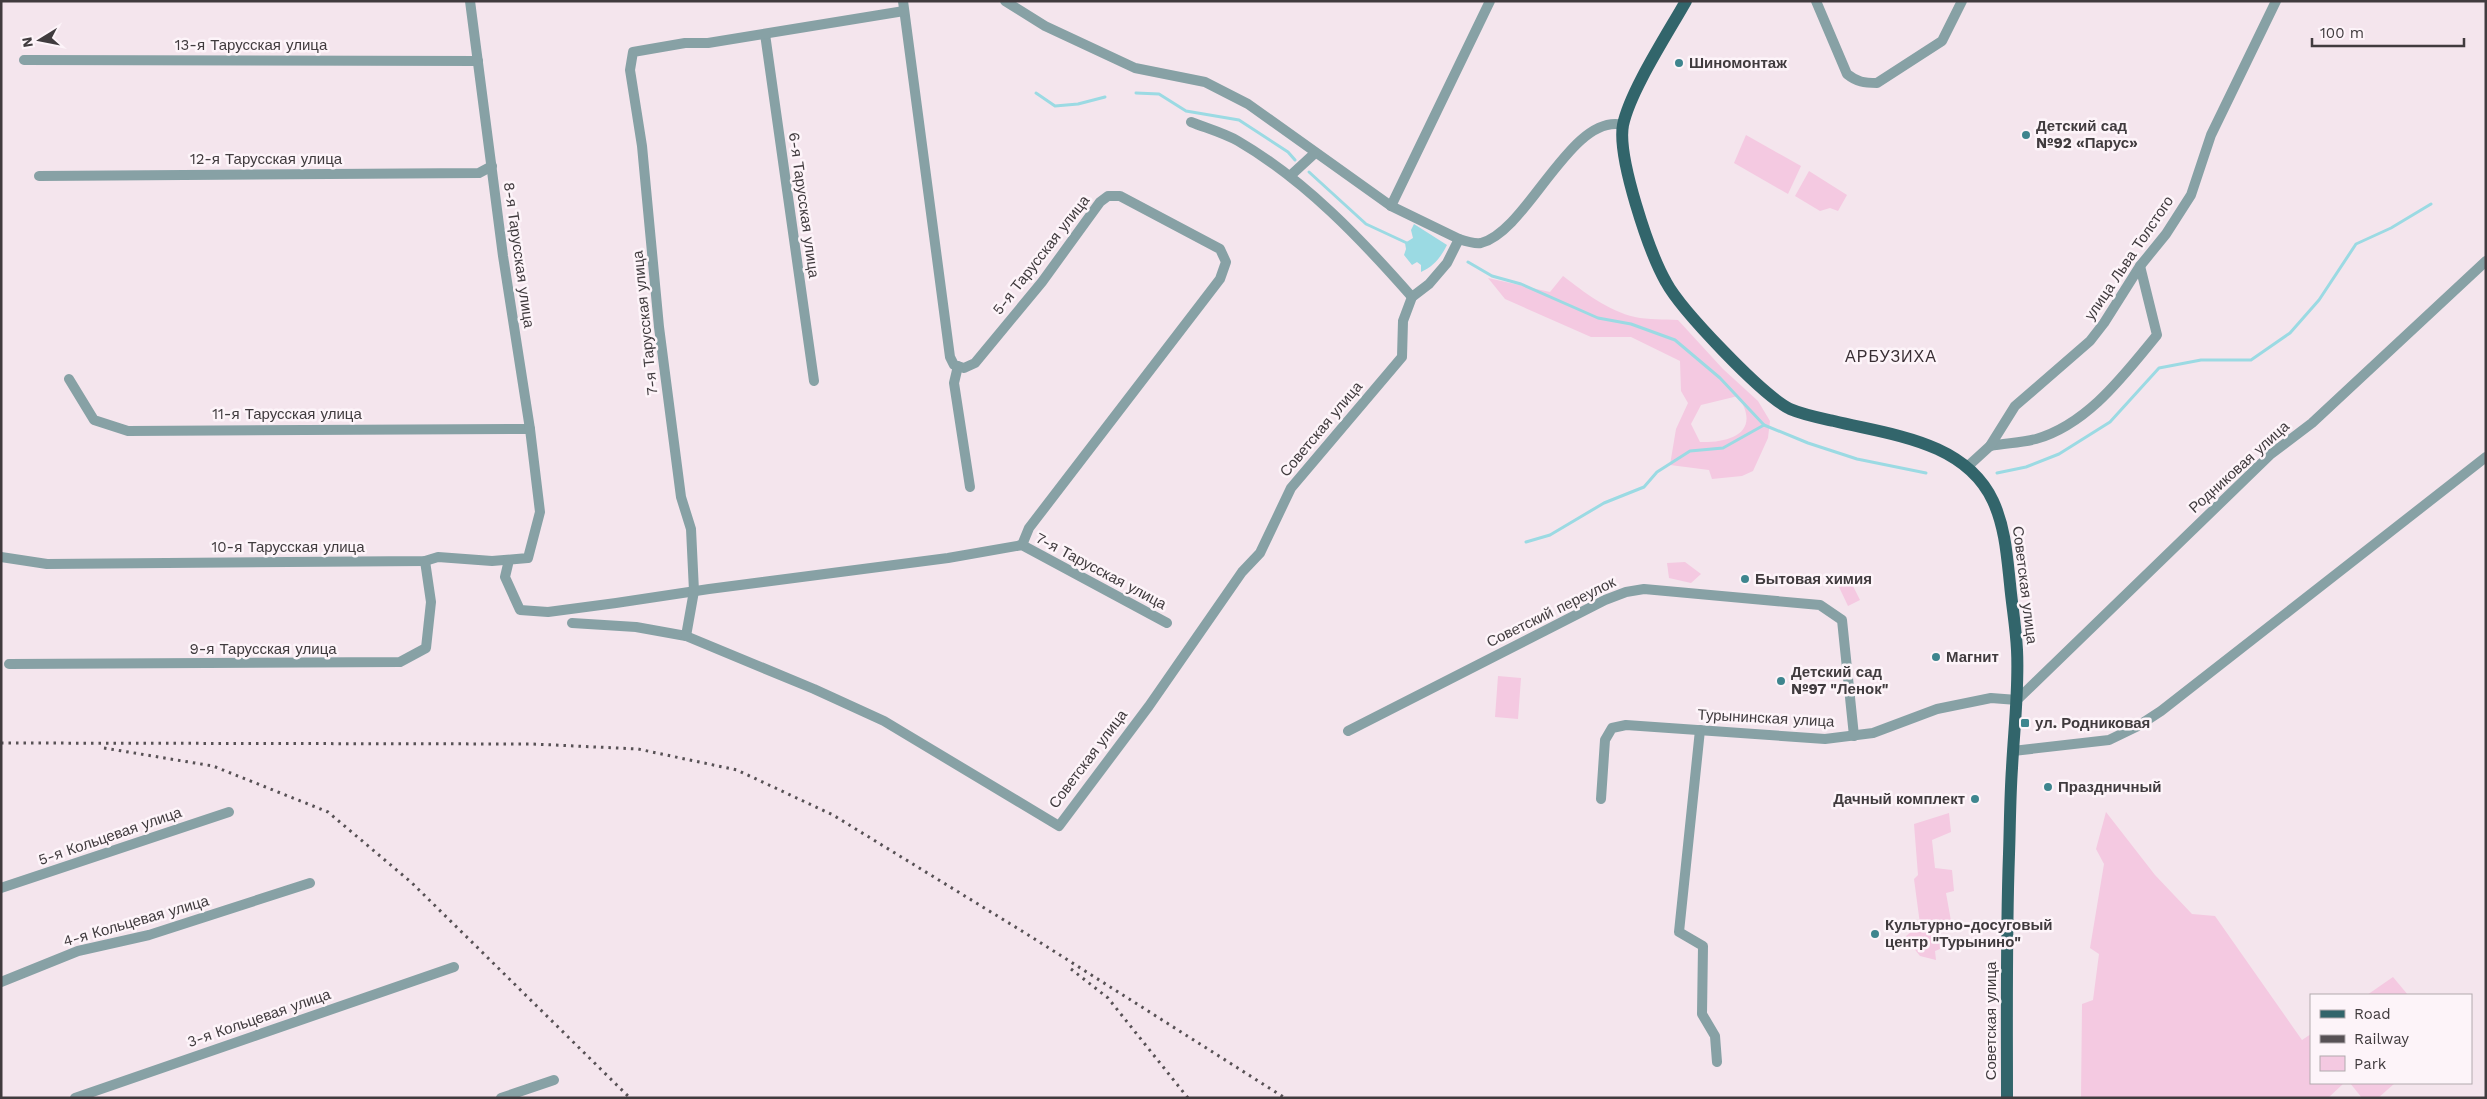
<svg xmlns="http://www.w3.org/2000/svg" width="2487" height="1099" viewBox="0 0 2487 1099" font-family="'Work Sans',sans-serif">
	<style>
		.green { fill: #f4c9e1; fill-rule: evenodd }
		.water { fill: #9bdae3 }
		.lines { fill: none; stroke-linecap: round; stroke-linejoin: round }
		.stream { stroke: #9bdae3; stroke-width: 3 }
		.minor { stroke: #87a1a5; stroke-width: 10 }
		.tertiary { stroke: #87a1a5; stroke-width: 10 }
		.primary { stroke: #32656b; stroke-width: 12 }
		.rail { stroke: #575155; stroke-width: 3; stroke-dasharray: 2.5 5; stroke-linecap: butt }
		.poi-dot { fill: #3e858e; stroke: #fdf4f9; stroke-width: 2 }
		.labels { text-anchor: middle; stroke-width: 5; stroke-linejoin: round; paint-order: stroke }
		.street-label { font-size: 15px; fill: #403b3e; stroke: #fdf4f9 }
		.poi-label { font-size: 15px; font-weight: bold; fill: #403b3e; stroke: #fdf4f9; text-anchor: start }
		.neighbourhood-label { font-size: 16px; letter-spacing: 1px; fill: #392e34; stroke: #fdf4f9 }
	</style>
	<rect width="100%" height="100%" fill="#f4e5ed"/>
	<g class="green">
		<polygon points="1746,135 1801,166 1788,194 1734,163"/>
		<polygon points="1809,171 1847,195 1838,211 1830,208 1820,211 1795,196"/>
		<path d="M1563 276C1584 292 1608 311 1635 317 1648 320 1664 319 1678 320L1723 369 1758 401 1770 421 1768 438 1753 471 1742 476 1712 479 1709 470 1670 465 1676 429 1688 403 1681 391 1680 361 1631 337H1591L1505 299 1488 278 1550 292ZM1738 396C1762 432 1731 443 1700 442L1691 424 1701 405Z"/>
		<polygon points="1685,562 1701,574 1691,583 1669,578 1667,563"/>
		<polygon points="1851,582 1860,600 1848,606 1839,587"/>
		<polygon points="1498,676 1521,678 1518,719 1495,717"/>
		<polygon points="2106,812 2155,875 2192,914 2215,916 2302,1040 2311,1034 2311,1083 2344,1083 2328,1098 2081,1098 2082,1004 2093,1000 2099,954 2090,948 2104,864 2096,849"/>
		<polygon points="1949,813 1951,832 1932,840 1935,868 1952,870 1954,891 1946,893 1951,921 1937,924 1940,949 1935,951 1936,960 1920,956 1905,937 1920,924 1914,879 1918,875 1914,824"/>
		<polygon points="2393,977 2408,995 2367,995"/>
		<polygon points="2350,1083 2395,1083 2378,1098 2362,1098"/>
	</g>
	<path class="water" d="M1414 224 1447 245C1441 257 1434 266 1421 272V265L1417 262 1412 265 1404 255 1406 249 1405 243 1413 238 1411 230Z"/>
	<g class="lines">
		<g class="stream">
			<polyline points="1036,93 1055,106 1078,104 1105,97"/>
			<polyline points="1136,93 1159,94 1186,111 1239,120 1288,152 1295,160"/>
			<polyline points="1309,172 1366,224 1409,244"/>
			<polyline points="1468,262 1492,276 1521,284 1598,318 1631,324 1675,340 1720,378 1764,425 1808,443 1857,459 1926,473"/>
			<polyline points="1997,473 2026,467 2059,454 2110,422 2159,368 2201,360 2251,360 2290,333 2319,300 2356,244 2391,228 2431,204"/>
			<polyline points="1526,542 1550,535 1604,503 1644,487 1657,472 1690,451 1723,448 1764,425"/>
		</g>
		<g class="minor">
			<polyline points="903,1 950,357 954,365 964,368 975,363 1042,282 1100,202 1108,196 1120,196 1220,249 1226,262 1220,279 1029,528 1022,545"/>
			<polyline points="1005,1 1045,26 1135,68 1205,82 1248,104 1391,206 1459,239"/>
			<path d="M1816 1 1847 74C1857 82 1864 83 1877 83L1942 41 1962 1"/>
			<polyline points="765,34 814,381"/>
			<polyline points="24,60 478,61"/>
			<path d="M1191 122C1206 128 1224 133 1238 141 1305 180 1361 239 1412 297"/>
			<polyline points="39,176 479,173 492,166"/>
			<polyline points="1290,176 1315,153"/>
			<polyline points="1391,206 1490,1"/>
			<polyline points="958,366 954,383 970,487"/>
			<polyline points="69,379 94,420 128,431 530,429"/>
			<path d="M1990 446C2005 443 2021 443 2036 439 2088 424 2124 375 2157 335L2140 266"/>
			<polyline points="1,557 47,564 425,561 438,557 492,561 528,558 540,512 530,429 503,256 470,1"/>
			<polyline points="509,560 505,577 520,610 548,612 616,603 709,589 948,558 1022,545 1167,623"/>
			<path d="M572 623 636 627 686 636 814 689 884 721 1059 826 1149 706 1242 572 1260 553 1291 488 1402 357 1403 321 1412 297 1429 284 1447 263 1459 239C1465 241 1475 244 1481 243 1528 231 1571 112 1623 125"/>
			<polyline points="686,636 694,591 691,529 681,497 659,327 642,146 630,70 633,52 685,43 708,43 904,11"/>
			<polyline points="9,664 400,662 426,648 431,602 425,561"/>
			<polyline points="1700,730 1679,932 1703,946 1702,1014 1715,1036 1717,1062"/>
			<polyline points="1348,731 1605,600 1626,592 1644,589 1820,605 1842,620 1854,736"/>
			<polyline points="1601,799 1605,740 1612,728 1626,725 1825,739 1873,733 1937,709 1991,698 2017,700 2271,454 2312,423 2486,261"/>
			<polyline points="1,888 229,812"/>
			<polyline points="1,982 78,951 149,935 310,883"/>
			<polyline points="75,1098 454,967"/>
			<polyline points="501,1098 554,1080"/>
		</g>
		<g class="tertiary">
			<polyline points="1967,467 1990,446 2015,406 2090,341 2104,323 2140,266 2166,234 2191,195 2211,135 2276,1"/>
			<polyline points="2013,751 2109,740 2138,726 2161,711 2486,457"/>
		</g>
		<path class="primary" d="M1686 1C1668 33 1630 91 1623 125 1617 157 1649 252 1666 282 1681 310 1762 395 1790 409 1804 415 1820 418 1834 421 1891 435 1965 441 1993 501 2005 527 2007 556 2010 584 2012 606 2016 628 2017 650 2019 689 2014 729 2012 768 2010 797 2010 825 2009 854 2006 935 2007 1017 2007 1098"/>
		<g class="rail">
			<polyline points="1,743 533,744 638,749 737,770 833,815 1030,936 1285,1098"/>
			<polyline points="104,748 213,766 328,812 412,883 630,1098"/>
			<polyline points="1071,969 1108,998 1188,1098"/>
		</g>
	</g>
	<g class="poi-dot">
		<circle cx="1679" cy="63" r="5"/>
		<circle cx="2026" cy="135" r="5"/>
		<circle cx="1745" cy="579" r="5"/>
		<circle cx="1936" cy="657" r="5"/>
		<circle cx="1781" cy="681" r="5"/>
		<rect x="2020" y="718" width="10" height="10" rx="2.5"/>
		<circle cx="2048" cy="787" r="5"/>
		<circle cx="1975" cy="799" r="5"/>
		<circle cx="1875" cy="934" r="5"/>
	</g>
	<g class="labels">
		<g class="street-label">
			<text x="251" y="50">13-я Тарусская улица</text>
			<text x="266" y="164">12-я Тарусская улица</text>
			<text transform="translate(804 205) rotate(82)" y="5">6-я Тарусская улица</text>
			<text transform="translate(519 255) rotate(82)" y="5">8-я Тарусская улица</text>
			<text transform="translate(1041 255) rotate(-52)" y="5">5-я Тарусская улица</text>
			<text transform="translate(2129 258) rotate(-56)" y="5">улица Льва Толстого</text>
			<text transform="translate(645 323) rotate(-96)" y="5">7-я Тарусская улица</text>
			<text x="287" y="419">11-я Тарусская улица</text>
			<text transform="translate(1321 429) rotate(-50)" y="5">Советская улица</text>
			<text transform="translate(2239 467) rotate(-42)" y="5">Родниковая улица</text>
			<text x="288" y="552">10-я Тарусская улица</text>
			<text transform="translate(1101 571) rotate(28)" y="5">7-я Тарусская улица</text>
			<text transform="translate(2025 585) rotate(83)" y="5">Советская улица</text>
			<text transform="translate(1551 612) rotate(-26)" y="5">Советский переулок</text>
			<text x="263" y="654">9-я Тарусская улица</text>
			<text transform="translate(1766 718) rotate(3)" y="5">Турынинская улица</text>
			<text transform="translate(1088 759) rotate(-53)" y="5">Советская улица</text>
			<text transform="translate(110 836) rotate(-19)" y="5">5-я Кольцевая улица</text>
			<text transform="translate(136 921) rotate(-16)" y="5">4-я Кольцевая улица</text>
			<text transform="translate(259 1018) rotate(-19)" y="5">3-я Кольцевая улица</text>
			<text transform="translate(1991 1021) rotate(-90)" y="5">Советская улица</text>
		</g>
		<g class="poi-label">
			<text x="1689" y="68">Шиномонтаж</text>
			<text x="2036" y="131">Детский сад<tspan x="2036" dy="17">№92 «Парус»</tspan></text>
			<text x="1755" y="584">Бытовая химия</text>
			<text x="1946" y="662">Магнит</text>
			<text x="1791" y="677">Детский сад<tspan x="1791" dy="17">№97 "Ленок"</tspan></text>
			<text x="2035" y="728">ул. Родниковая</text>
			<text x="2058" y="792">Праздничный</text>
			<text x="1965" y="804" text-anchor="end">Дачный комплект</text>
			<text x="1885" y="930">Культурно-досуговый<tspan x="1885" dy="17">центр "Турынино"</tspan></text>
		</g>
		<g class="neighbourhood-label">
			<text x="1891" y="362">АРБУЗИХА</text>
		</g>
	</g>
	<rect width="2487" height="1099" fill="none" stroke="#403b3e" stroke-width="5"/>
	<rect x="2310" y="994" width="162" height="90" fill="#fdf4f9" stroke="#b1aaae"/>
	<rect x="2320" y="1010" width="25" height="8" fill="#32656b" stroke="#b1aaae"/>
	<text x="2354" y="1019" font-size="15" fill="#403b3e">Road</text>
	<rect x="2320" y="1035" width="25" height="8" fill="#575155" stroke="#b1aaae"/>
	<text x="2354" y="1044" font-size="15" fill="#403b3e">Railway</text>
	<rect x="2320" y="1056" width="25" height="15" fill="#f4c9e1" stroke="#b1aaae"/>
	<text x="2354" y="1069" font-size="15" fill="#403b3e">Park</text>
	<g transform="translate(40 40) rotate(260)" stroke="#fdf4f9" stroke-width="4" paint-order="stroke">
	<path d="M0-4L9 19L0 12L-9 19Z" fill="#403b3e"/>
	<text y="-8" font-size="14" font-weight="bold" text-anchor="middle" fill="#403b3e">N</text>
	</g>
	<path d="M2312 38v8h152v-8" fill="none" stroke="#403b3e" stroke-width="2.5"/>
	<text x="2320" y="38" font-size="15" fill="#403b3e" stroke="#fdf4f9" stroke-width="4" paint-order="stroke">100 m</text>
</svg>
